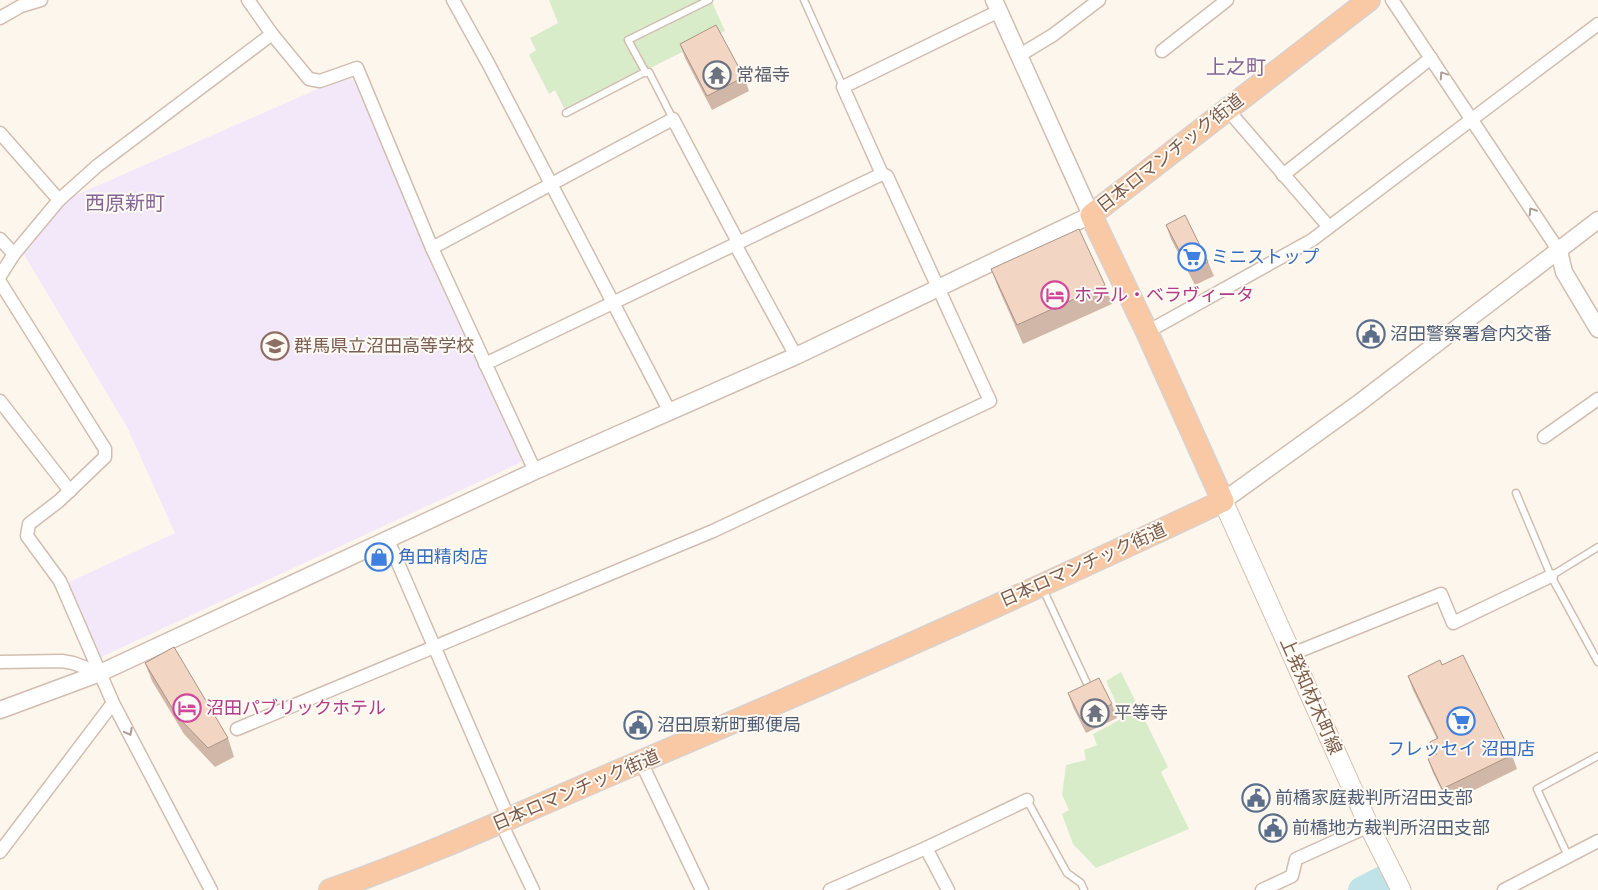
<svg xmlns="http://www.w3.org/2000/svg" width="1598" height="890" viewBox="0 0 1598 890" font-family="Overpass,'Noto Sans JP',sans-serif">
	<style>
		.education { fill: #f3e8fa }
		.green { fill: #d8ecc9 }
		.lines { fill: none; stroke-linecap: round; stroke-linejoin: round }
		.river { stroke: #bfe3e8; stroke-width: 26 }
		.service-casing { stroke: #d1beb0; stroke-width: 9 }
		.minor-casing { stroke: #d1beb0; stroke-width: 15 }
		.tertiary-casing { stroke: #d1beb0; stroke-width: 19 }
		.secondary-casing { stroke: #d6c0b0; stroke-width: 21 }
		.trunk-casing { stroke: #dad1cd; stroke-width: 24 }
		.service { stroke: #fff; stroke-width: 6 }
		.minor { stroke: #fff; stroke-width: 12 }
		.tertiary { stroke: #fff; stroke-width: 16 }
		.secondary { stroke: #fff; stroke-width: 19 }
		.trunk { stroke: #f9c8a4; stroke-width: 21 }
		.wall { fill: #d1b7a8 }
		.building { fill: #f3d5c3; stroke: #aa9588 }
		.oneway { stroke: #af9d94 }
		.labels { text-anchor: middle; stroke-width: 4; stroke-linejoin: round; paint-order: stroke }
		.worship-label { font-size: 18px; fill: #5b616d; stroke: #fffaf3; text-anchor: start }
		.street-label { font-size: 18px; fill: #7a5c4d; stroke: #fffaf3 }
		.shop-label { font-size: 18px; fill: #366cbe; stroke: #fffaf3; text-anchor: start }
		.hotel-label { font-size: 18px; fill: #b23c85; stroke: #fffaf3; text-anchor: start }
		.service-label { font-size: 18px; fill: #4e5e75; stroke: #fffaf3; text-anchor: start }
		.education-label { font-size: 18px; fill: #785e54; stroke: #fffaf3; text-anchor: start }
		.quarter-label { font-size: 20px; fill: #846695; stroke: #fffaf3 }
	</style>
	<rect width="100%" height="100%" fill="#fdf6ec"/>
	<polygon class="education" points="347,76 353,80 522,462 99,658 67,583 175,533 127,427 22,251 65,200"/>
	<g class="green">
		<polygon points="549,0 711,0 725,31 565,110 555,90 549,94 529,55 536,50 530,38 558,23"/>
		<polygon points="1121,672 1168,767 1161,772 1189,829 1096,868 1073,844 1062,814 1069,810 1062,794 1066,765 1086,760 1084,750 1097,745 1093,734 1123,718 1106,681"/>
	</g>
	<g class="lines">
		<polyline class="river" points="1361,890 1382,879 1387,890"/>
		<g class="service-casing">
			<g id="service">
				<polyline points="804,0 843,87"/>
				<polyline points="646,73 628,40 709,0"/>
				<polyline points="566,113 643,73 649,72 673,119"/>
				<polyline points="1516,493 1551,576 1598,662"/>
				<polyline points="1551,576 1598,547"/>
				<polyline points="1043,589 1090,690"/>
				<polyline points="1027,800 1067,873 1081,883 1084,890"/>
				<polyline points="1568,856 1537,789 1598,756"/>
			</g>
		</g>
		<g class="minor-casing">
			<g id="minor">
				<polyline points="248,0 272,34 309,79 320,81 357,68 432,248 535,471"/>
				<polyline points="453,0 488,63 670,412"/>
				<polyline points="1392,0 1559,251"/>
				<polyline points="0,18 21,6 41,0"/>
				<polyline points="1162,51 1227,0"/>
				<polyline points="1020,55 1053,35 1099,0"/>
				<polyline points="1227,109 1329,227"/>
				<polyline points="0,133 59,200"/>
				<polyline points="1283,175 1431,58"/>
				<polyline points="0,239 14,254"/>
				<polyline points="735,244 796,356"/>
				<polyline points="432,248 673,119 738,242"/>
				<polyline points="0,276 14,254 59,200 97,166 272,34"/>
				<polyline points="0,282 105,449 105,457 59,501 29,524 27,536 60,581 113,703 211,890"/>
				<polyline points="1147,332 1312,240 1598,24"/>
				<polyline points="485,364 882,174"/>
				<polyline points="0,401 70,491"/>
				<polyline points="1544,437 1598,399"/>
				<polyline points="388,540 509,819"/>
				<polyline points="1292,654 1441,594 1453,623 1551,576"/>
				<polyline points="0,662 62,661 73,663 100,673"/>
				<polyline points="237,729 713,531 990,401 887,176 882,174 843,87 999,11"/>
				<polyline points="641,762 702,890"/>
				<polyline points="501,823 533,890"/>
				<polyline points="926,848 948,890"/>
				<polyline points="0,852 113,703"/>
				<polyline points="830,890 926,848 1027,800"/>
				<polyline points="1262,890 1292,876 1296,859 1369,826"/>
				<polyline points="1504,890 1598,841"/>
			</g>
		</g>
		<g class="tertiary-casing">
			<g id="tertiary">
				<polyline points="1559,251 1564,272 1598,329"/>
				<polyline points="1223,501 1359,403 1598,220"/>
				<polyline points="0,710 100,673 535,471 796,356 1091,215 994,0"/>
			</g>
		</g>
		<g class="secondary-casing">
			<polyline id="secondary" points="1223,501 1369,826 1401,890"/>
		</g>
		<g class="trunk-casing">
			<path id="trunk" d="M330 890C436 853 538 805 642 761 837 678 1031 592 1223 501L1147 332 1091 215 1369 0"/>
		</g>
		<use href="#service" class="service"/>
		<use href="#minor" class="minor"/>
		<use href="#tertiary" class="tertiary"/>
		<use href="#secondary" class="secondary"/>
		<use href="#trunk" class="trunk"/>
	</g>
	<g class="wall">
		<polygon points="680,44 744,77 749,91 712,110 685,58"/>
		<polygon points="1166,225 1208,262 1214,276 1195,285 1171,239"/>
		<polygon points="991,269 1105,285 1112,304 1023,344 998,287"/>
		<polygon points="145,663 228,738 234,757 215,767 184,734 152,681"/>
		<polygon points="1442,665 1512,755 1517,769 1448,803 1433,773 1428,759 1435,755 1430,742 1437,739 1413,690 1408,676"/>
		<polygon points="1068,693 1112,704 1117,718 1086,733 1073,707"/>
	</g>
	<g class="building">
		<polygon points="716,25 744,77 707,96 680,44"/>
		<polygon points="1185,215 1208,262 1190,271 1166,225"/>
		<polygon points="1079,229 1105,285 1017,325 991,269"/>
		<polygon points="174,647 228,738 208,748 177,716 145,663"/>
		<polygon points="1463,655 1512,755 1442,789 1428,759 1437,754 1430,742 1438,738 1408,676 1440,660 1442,665"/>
		<polygon points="1099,678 1112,704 1081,719 1068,693"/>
	</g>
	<defs><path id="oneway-chevron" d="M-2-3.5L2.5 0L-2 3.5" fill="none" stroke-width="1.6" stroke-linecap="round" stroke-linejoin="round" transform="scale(1.25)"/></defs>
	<g class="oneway">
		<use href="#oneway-chevron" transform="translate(1443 75) rotate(-124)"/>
		<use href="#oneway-chevron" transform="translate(1532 211) rotate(-123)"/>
		<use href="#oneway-chevron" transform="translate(129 732) rotate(62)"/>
	</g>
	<defs>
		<g id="temple-ring" transform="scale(1.4375)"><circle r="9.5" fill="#fffaf3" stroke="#6b7280" stroke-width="1.5"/><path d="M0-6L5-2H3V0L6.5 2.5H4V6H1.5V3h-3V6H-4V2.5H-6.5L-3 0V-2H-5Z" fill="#6b7280"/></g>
		<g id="supermarket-ring" transform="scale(1.4375)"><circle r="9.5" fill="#fffaf3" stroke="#3f7fe0" stroke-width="1.5"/><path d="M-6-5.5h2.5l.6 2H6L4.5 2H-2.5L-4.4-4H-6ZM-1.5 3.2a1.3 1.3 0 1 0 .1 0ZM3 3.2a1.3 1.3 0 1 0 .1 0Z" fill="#3f7fe0"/></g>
		<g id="hotel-ring" transform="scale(1.4375)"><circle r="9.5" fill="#fffaf3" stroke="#d1479c" stroke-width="1.5"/><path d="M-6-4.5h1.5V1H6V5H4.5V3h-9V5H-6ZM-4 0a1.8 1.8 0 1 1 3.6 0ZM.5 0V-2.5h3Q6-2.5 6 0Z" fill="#d1479c"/></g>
		<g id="civic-ring" transform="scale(1.4375)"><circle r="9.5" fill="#fffaf3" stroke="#5c6f8a" stroke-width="1.5"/><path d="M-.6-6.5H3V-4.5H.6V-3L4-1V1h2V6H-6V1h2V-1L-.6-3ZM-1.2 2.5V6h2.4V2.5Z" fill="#5c6f8a"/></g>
		<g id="school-ring" transform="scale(1.4375)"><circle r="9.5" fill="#fffaf3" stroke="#8d6e63" stroke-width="1.5"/><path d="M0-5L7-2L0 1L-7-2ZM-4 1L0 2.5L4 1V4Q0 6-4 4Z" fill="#8d6e63"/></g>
		<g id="shop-ring" transform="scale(1.4375)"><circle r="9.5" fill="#fffaf3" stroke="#3f7fe0" stroke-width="1.5"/><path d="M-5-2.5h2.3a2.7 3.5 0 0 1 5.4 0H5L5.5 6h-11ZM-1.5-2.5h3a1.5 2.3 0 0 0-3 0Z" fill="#3f7fe0"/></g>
	</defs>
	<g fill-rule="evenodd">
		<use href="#temple-ring" x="717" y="75"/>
		<use href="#supermarket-ring" x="1192" y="257"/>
		<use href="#hotel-ring" x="1055" y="295"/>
		<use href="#civic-ring" x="1371" y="334"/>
		<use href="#school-ring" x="275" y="346"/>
		<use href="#shop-ring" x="379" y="557"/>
		<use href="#hotel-ring" x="187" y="708"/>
		<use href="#temple-ring" x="1095" y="713"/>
		<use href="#supermarket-ring" x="1461" y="721"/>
		<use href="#civic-ring" x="638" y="725"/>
		<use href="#civic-ring" x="1256" y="798"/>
		<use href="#civic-ring" x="1273" y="828"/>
	</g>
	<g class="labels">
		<g class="worship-label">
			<text x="736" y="81">常福寺</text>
			<text x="1114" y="719">平等寺</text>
		</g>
		<g class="street-label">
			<text transform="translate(1170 153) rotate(-38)" y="6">日本ロマンチック街道</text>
			<text transform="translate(1083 565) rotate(-24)" y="6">日本ロマンチック街道</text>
			<text transform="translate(1311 696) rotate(66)" y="6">上発知材木町線</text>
			<text transform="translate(576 790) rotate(-23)" y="6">日本ロマンチック街道</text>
		</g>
		<g class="shop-label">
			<text x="1211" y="263">ミニストップ</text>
			<text x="398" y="563">角田精肉店</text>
			<text x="1461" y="755" text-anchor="middle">フレッセイ 沼田店</text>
		</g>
		<g class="hotel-label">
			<text x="1074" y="301">ホテル・ベラヴィータ</text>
			<text x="206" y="714">沼田パブリックホテル</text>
		</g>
		<g class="service-label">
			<text x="1390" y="340">沼田警察署倉内交番</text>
			<text x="657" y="731">沼田原新町郵便局</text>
			<text x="1275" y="804">前橋家庭裁判所沼田支部</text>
			<text x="1292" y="834">前橋地方裁判所沼田支部</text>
		</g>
		<g class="education-label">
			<text x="294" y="352">群馬県立沼田高等学校</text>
		</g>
		<g class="quarter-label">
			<text x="1236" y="74">上之町</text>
			<text x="125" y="210">西原新町</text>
		</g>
	</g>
</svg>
